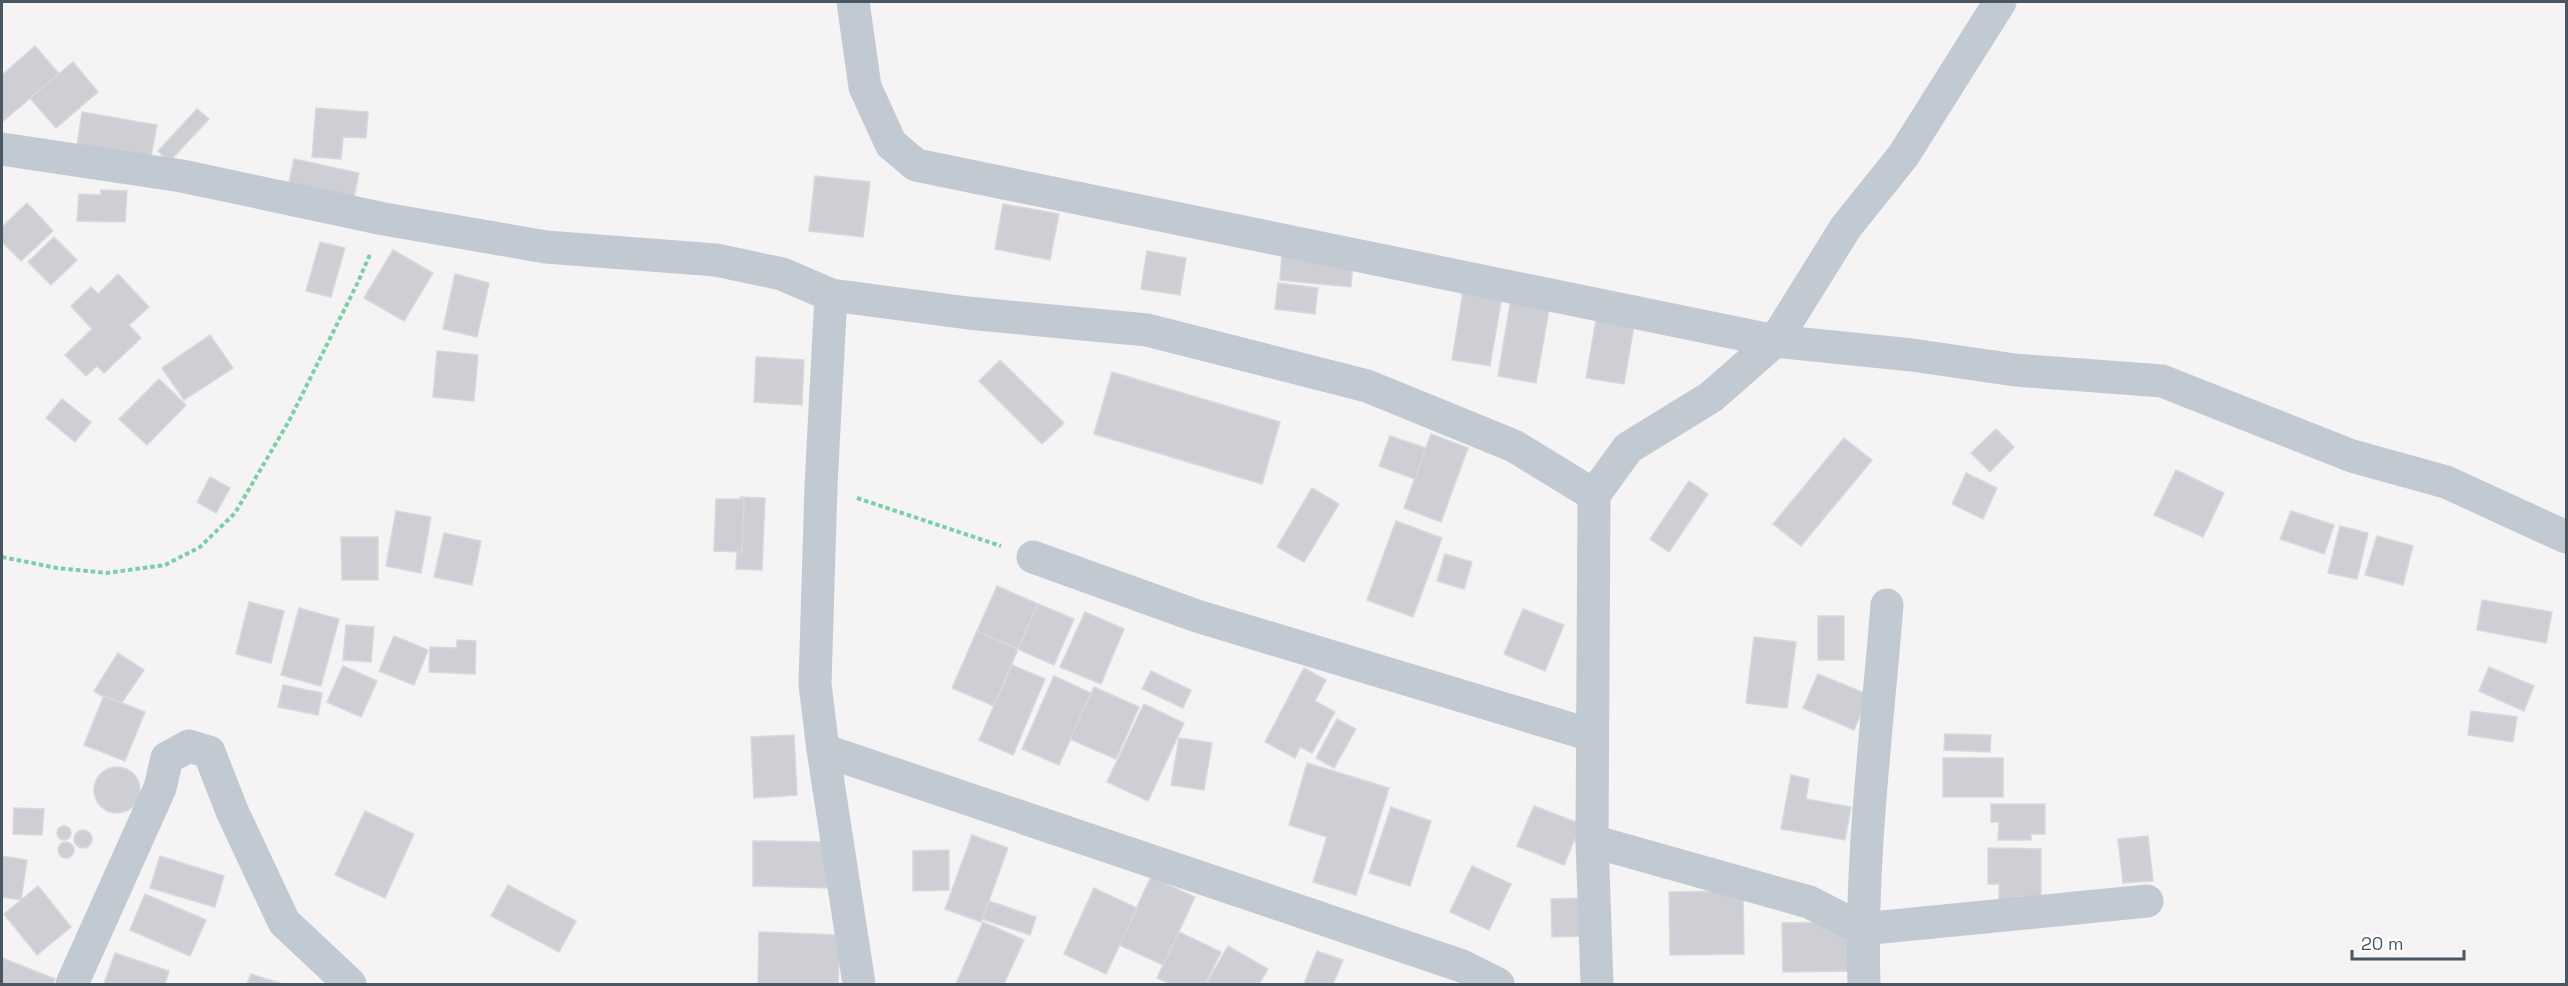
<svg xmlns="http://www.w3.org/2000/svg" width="2568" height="986" viewBox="0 0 2568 986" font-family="'Space Grotesk',sans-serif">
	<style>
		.building { fill: #cdcfd5; stroke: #d7d9de; stroke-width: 1.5 }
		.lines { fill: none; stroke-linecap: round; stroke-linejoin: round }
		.path { stroke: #7ad0a6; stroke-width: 4; stroke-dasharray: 4.5 3; stroke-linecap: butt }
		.street { stroke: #c1cad2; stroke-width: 33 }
	</style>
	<rect width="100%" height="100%" fill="#f5f3f3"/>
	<g class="building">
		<polygon points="35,46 59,74 2,122 2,75"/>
		<polygon points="73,62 98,92 56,128 30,98"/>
		<polygon points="316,108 368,112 366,138 343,137 341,159 312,157"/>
		<polygon points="197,109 209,119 169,162 158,151"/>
		<polygon points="82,112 157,125 151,156 77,145"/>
		<polygon points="294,159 359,173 354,197 289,183"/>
		<polygon points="815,176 870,182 863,237 809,231"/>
		<polygon points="101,190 127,191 125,222 77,221 79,194 101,195"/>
		<polygon points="27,203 53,231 21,261 2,242 2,227"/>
		<polygon points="1003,204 1059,214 1050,260 995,249"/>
		<polygon points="54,237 77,260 51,285 28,262"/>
		<polygon points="320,242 345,248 331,297 306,291"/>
		<polygon points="393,250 433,273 404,321 364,298"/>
		<polygon points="1147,251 1186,258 1180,295 1141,289"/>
		<polygon points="1282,253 1353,260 1351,287 1280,280"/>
		<polygon points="118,274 149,307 129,325 141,338 104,373 97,366 86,376 65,355 92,329 71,306 91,287 98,294"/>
		<polygon points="455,274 489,283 477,337 443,329"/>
		<polygon points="1278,283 1318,288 1315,314 1275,309"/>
		<polygon points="1464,285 1503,291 1490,366 1452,360"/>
		<polygon points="1512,292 1551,299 1536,383 1498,376"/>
		<polygon points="1597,314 1635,320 1624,384 1586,378"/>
		<polygon points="210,335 233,368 184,400 162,368"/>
		<polygon points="437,351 478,355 474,401 433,397"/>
		<polygon points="756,357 804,360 802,405 754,402"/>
		<polygon points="1000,360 1064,423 1042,444 979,381"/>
		<polygon points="1112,372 1280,422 1262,484 1094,434"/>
		<polygon points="159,379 186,405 147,445 119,419"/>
		<polygon points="62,399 91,422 75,442 46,418"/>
		<polygon points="1996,429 2014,447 1990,472 1971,453"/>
		<polygon points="1431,434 1468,448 1441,522 1404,508"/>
		<polygon points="1390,436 1426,448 1415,479 1379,466"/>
		<polygon points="1844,438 1872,460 1801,546 1773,524"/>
		<polygon points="2176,470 2224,493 2203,537 2154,515"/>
		<polygon points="1966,473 1997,488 1983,519 1952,504"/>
		<polygon points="210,477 230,488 216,513 197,502"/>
		<polygon points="1689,481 1708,494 1669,552 1650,539"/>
		<polygon points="1312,488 1339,504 1304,562 1277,547"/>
		<polygon points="740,497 765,498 762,570 736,569"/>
		<polygon points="716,499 744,499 742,552 714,551"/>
		<polygon points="396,511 431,517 421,573 386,566"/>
		<polygon points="2291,511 2334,525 2324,554 2280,539"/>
		<polygon points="1396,521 1442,538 1413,617 1367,600"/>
		<polygon points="2340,526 2368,533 2357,579 2328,573"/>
		<polygon points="444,533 481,541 472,585 434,577"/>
		<polygon points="2377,536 2413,546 2403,585 2365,575"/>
		<polygon points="341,537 378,537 378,580 342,580"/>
		<polygon points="1445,554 1472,562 1464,589 1437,581"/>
		<polygon points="997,586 1038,604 1018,649 977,631"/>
		<polygon points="2482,600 2552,612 2546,643 2477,630"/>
		<polygon points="249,602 284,611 271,663 236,654"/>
		<polygon points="1038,604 1074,619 1054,665 1018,649"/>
		<polygon points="299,608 339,619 321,686 281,675"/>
		<polygon points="1523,609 1564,625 1545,671 1504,654"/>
		<polygon points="1085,612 1124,629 1101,684 1060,667"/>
		<rect x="1818" y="616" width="26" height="44"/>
		<polygon points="346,625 374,627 371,662 343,660"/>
		<polygon points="977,631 1018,649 994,706 952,688"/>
		<polygon points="394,636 428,650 414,685 379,671"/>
		<polygon points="1754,637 1796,642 1787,708 1746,703"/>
		<polygon points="457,640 476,641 475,674 429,672 430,647 457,648"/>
		<polygon points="118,653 144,670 119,707 94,691"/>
		<polygon points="1012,665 1045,679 1013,755 979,740"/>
		<polygon points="343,666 377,681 361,717 327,702"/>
		<polygon points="2489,667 2534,686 2524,711 2479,691"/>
		<polygon points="1304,668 1326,680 1315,701 1335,712 1312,753 1300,747 1295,758 1265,742"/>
		<polygon points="1151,671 1191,690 1183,708 1142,689"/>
		<polygon points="1818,674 1869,695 1854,730 1803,708"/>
		<polygon points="1054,676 1091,693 1059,765 1022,749"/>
		<polygon points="283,685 322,693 318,715 278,707"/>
		<polygon points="1094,687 1139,707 1116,759 1070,739"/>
		<polygon points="104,696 145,712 125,761 84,745"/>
		<polygon points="1144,704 1184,723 1148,801 1107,782"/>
		<polygon points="2471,711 2517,717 2513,742 2468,735"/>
		<polygon points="1337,719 1356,729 1334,768 1316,758"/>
		<polygon points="1945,734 1991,735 1990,752 1944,750"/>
		<polygon points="794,735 797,795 754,798 751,737"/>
		<polygon points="1179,738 1212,743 1204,790 1171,785"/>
		<rect x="1943" y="758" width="60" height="39"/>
		<polygon points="1307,763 1389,788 1356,895 1313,882 1327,837 1289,825"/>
		<circle cx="117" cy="790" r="23"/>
		<polygon points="1791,775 1809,779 1806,799 1851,807 1845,840 1781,829"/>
		<polygon points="1991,804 2045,804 2045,834 2031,834 2031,840 1998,840 1999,822 1991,822"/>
		<polygon points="1534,806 1581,824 1564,865 1517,846"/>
		<polygon points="1391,807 1431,821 1410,886 1369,873"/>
		<polygon points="14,808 44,809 42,835 13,834"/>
		<polygon points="365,811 414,834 385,898 335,875"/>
		<circle cx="64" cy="833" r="7"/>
		<circle cx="83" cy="839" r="9"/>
		<polygon points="972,835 1008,848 981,922 945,909"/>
		<polygon points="2148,836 2153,881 2123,883 2118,839"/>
		<polygon points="753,841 835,842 835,888 753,886"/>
		<circle cx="66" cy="850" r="8"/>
		<polygon points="1988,848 2041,849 2041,897 2016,897 2016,906 1999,905 1999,884 1988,884"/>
		<polygon points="949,850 949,890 913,891 913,851"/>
		<polygon points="2,856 27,860 21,900 2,897"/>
		<polygon points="160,856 224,876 215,907 150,888"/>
		<polygon points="1472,866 1511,884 1489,930 1450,912"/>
		<polygon points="1151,877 1195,897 1163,965 1119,945"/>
		<polygon points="508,885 576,921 559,952 491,916"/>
		<polygon points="38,886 71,927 37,955 4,914"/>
		<polygon points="1094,888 1137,908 1106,974 1064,954"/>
		<polygon points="1743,891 1744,954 1670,955 1669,892"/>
		<polygon points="145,894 206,920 190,956 130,930"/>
		<polygon points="1586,898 1586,936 1552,937 1551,899"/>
		<polygon points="989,901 1036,917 1030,935 982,919"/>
		<polygon points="983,922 1024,940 1004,984 956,984"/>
		<polygon points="1849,922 1849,971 1783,972 1782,923"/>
		<polygon points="759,932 840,935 838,984 758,984"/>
		<polygon points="1179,932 1221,952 1205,984 1171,984 1157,978"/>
		<polygon points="1228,946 1268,969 1259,984 1206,984"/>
		<polygon points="1317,951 1343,960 1333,984 1304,984"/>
		<polygon points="115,953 169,971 165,984 104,984"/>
		<polygon points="2,958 55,979 53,984 2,984"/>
		<polygon points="251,974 283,984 247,984"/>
	</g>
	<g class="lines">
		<g class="path">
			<polyline points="857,498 1001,546"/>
			<polyline points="2,557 57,568 107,573 165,565 200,547 235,513 289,421 358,282 371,252"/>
		</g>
		<g class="street">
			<polyline points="853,2 865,87 891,144 916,165 1775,341 1912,355 2015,370 2162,381 2352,456 2446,482 2566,537"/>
			<polyline points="2,149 182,176 384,219 546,247 716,260 782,274 831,295 968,313 1147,330 1367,386 1514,446 1594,495"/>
			<polyline points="831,295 821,486 815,684 823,750 859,984"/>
			<polyline points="1033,557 1197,616 1591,735"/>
			<polyline points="823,750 1462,966 1498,984"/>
			<polyline points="1592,841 1809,902 1862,929 2147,901"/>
			<polyline points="72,984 160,788 167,758 189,746 209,752 232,811 284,922 350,984"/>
			<polyline points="1597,984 1592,841 1594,495 1628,448 1711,397 1775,341 1846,227 1903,156 2000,2"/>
			<path d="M1864 984C1860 858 1877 731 1887 605"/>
		</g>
	</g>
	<rect width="2568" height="986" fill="none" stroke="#4a5661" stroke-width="6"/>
	<path d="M2352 950v9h112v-9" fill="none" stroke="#4a5661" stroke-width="3"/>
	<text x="2361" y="950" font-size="18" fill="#4a5661" stroke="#ffffff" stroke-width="4.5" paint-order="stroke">20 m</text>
</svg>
